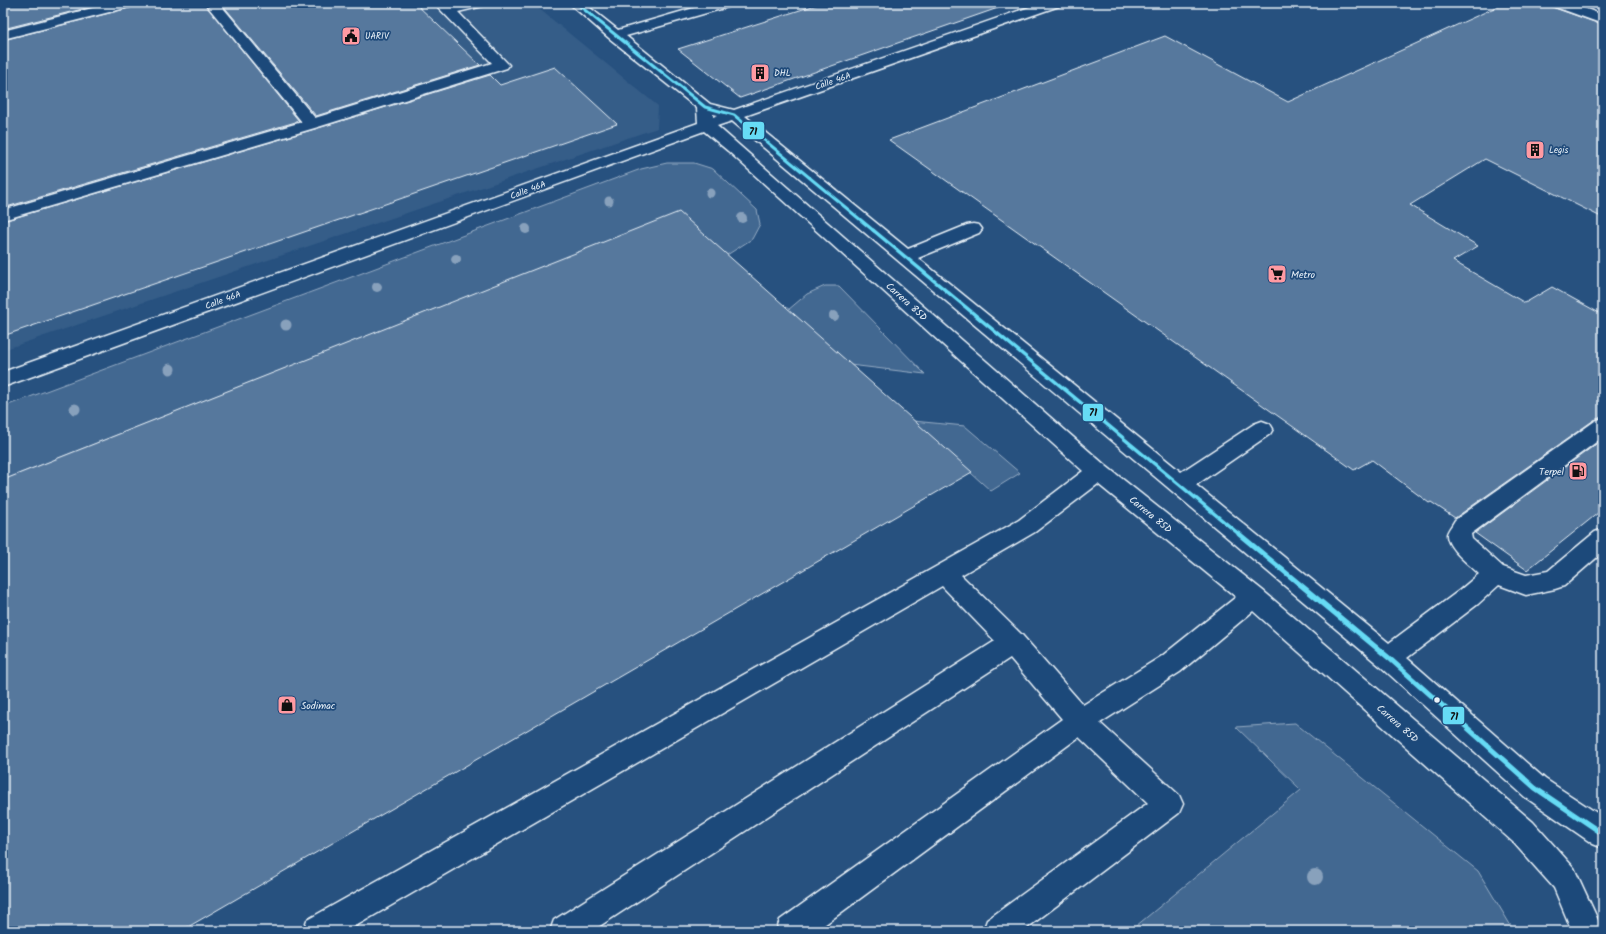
<svg xmlns="http://www.w3.org/2000/svg" width="1606" height="934" viewBox="0 0 1606 934" font-family="Kalam,sans-serif">
	<style>
		.built { fill: #355d88 }
		.green { fill: #436891; stroke: #96acc4 }
		.building { fill: #57789d; stroke: #e8f1f8 }
		.lines { fill: none; stroke-linecap: round; stroke-linejoin: round }
		.minor-casing { stroke: #e8f1f8; stroke-width: 3 }
		.minor { fill: #1f4a7a; fill-rule: evenodd }
		.bus-1-far2-casing { stroke: #1f4a7a; stroke-width: 5 }
		.bus-1-far1-casing { stroke: #1f4a7a; stroke-width: 6 }
		.bus-1-casing { stroke: #1f4a7a; stroke-width: 8 }
		.bus-1-far2 { stroke: #66dbf5; stroke-width: 3 }
		.bus-1-far1 { stroke: #66dbf5; stroke-width: 3.5 }
		.bus-1 { stroke: #66dbf5; stroke-width: 5 }
		.tree { fill: #88a1bc }
		.bus-dot { fill: #e8f1f8; stroke: #1f4a7a; stroke-width: 1.5 }
		.labels { text-anchor: middle; stroke-width: 3.5; stroke-linejoin: round; paint-order: stroke }
		.far-poi-label { font-size: 9px; fill: #e8f1f8; stroke: #1f4a7a; text-anchor: start }
		.far-street-label { font-size: 9px; fill: #e8f1f8; stroke: #1f4a7a }
		.poi-label { font-size: 10px; fill: #e8f1f8; stroke: #1f4a7a; text-anchor: start }
		.street-label { font-size: 10px; fill: #e8f1f8; stroke: #1f4a7a }
		.line-badge { stroke: #1f4a7a; stroke-width: 1.5 }
		.pale-badge-label { font-size: 11px; text-anchor: middle; font-weight: bold; fill: #111 }
	</style>
	<rect width="100%" height="100%" fill="#27517f"/>
	<filter id="ink" filterUnits="userSpaceOnUse"><feTurbulence type="fractalNoise" baseFrequency=".025" numOctaves="2"/><feDisplacementMap in="SourceGraphic" scale="8" xChannelSelector="R" yChannelSelector="G"/><feConvolveMatrix kernelMatrix="1 2 1 2 8 2 1 2 1" color-interpolation-filters="sRGB"/></filter>
	<g filter="url(#ink)">
		<polygon class="built" points="3,3 532,3 658,106 657,128 3,350"/>
		<g class="green">
			<polygon points="667,163 694,163 713,169 757,210 760,224 752,239 727,255 679,213 3,480 3,407 641,169"/>
			<polygon points="825,286 839,286 925,374 850,365 788,310 807,294"/>
			<polygon points="913,421 965,426 1020,473 991,491"/>
			<polygon points="1295,723 1478,871 1514,931 1130,931 1301,790 1236,727"/>
		</g>
		<g class="building">
			<polygon points="3,3 106,3 3,29"/>
			<polygon points="136,3 204,3 299,121 3,208 3,40 133,7"/>
			<polygon points="221,3 415,3 480,65 316,116"/>
			<polygon points="822,3 997,3 998,8 740,98 678,49"/>
			<polygon points="1505,3 1545,3 1552,7 1603,25 1603,218 1485,159 1410,205 1478,246 1453,261 1525,303 1552,287 1603,315 1603,417 1594,420 1455,518 1431,502 1429,503 1372,460 1354,470 889,140 1165,36 1288,102"/>
			<polygon points="555,67 617,124 3,336 3,221 318,128 490,75 500,85"/>
			<polygon points="679,212 972,472 181,931 3,931 3,480"/>
			<polygon points="1603,439 1603,509 1527,570 1475,533"/>
		</g>
		<g class="lines">
			<g class="minor-casing">
				<g id="minor">
					<polygon points="112,3 135,3 133,6 3,39 3,31"/>
					<polygon points="205,3 219,3 315,118 492,63 434,3 449,3 451,5 461,3 485,3 483,6 458,12 509,65 507,68 318,127 3,220 3,210 302,122"/>
					<path d="M569 3H584L618 30 711 3H733L731 6 626 36 710 104 734 110 1041 3H1061L1059 6 745 116 908 249 967 225 973 224 979 225 982 229 979 233 918 258 1181 472 1254 424 1262 421 1270 424 1273 429 1270 434 1196 485 1389 643 1460 590 1479 574C1470 565 1446 548 1447 534 1448 530 1453 524 1455 520L1595 421 1603 418V437L1471 534 1472 539 1503 567 1526 575 1548 571 1595 532 1603 529V552L1564 586 1555 589 1526 595 1499 585 1478 604 1407 658 1545 779 1603 817V848L1593 844 1525 797 1380 666 732 121 717 126 1106 466 1262 590 1533 822 1574 868 1603 931H1572L1554 888 1513 842 1253 611 1180 672 1100 723 1179 795 1183 804 1179 813 1023 931H983L987 920 1148 803 1079 737 816 931H776L780 920 1062 719 1010 658 592 931H550L554 920 995 641 942 586 347 931H303L307 920 1019 520 1083 471 728 151 704 131 3 387V372L698 123 697 108 609 38ZM713 114 718 115 713 117ZM1098 484 1236 597 1162 656 1083 705 1022 635 961 575 1035 532Z"/>
					<polygon points="1551,3 1570,3 1603,15 1603,24 1553,6"/>
				</g>
			</g>
			<use href="#minor" class="minor"/>
			<g class="bus-1-far2-casing">
				<polyline id="bus-1-far2" points="576,3 705,107 734,115 874,231"/>
			</g>
			<g class="bus-1-far1-casing">
				<polyline id="bus-1-far1" points="873,230 1240,535"/>
			</g>
			<g class="bus-1-casing">
				<polyline id="bus-1" points="1239,534 1389,658 1535,788 1603,834"/>
			</g>
			<use href="#bus-1-far2" class="bus-1-far2"/>
			<use href="#bus-1-far1" class="bus-1-far1"/>
			<use href="#bus-1" class="bus-1"/>
		</g>
		<g class="tree">
			<circle cx="710" cy="193" r="4.5"/>
			<circle cx="609" cy="201" r="4.5"/>
			<circle cx="742" cy="218" r="5"/>
			<circle cx="526" cy="229" r="5"/>
			<circle cx="456" cy="259" r="5"/>
			<circle cx="377" cy="287" r="5"/>
			<circle cx="834" cy="316" r="5"/>
			<circle cx="286" cy="325" r="5.5"/>
			<circle cx="170" cy="369" r="5.5"/>
			<circle cx="75" cy="409" r="5.5"/>
			<circle cx="1315" cy="877" r="8"/>
		</g>
	</g>
	<defs>
		<g id="civic-square" transform="scale(1)"><rect x="-9" y="-9" width="18" height="18" rx="4" fill="#ff9aa2" stroke="#1f4a7a"/><path d="M-.6-6.5H3V-4.5H.6V-3L4-1V1h2V6H-6V1h2V-1L-.6-3ZM-1.2 2.5V6h2.4V2.5Z" fill="#111"/></g>
		<g id="building-square" transform="scale(1)"><rect x="-9" y="-9" width="18" height="18" rx="4" fill="#ff9aa2" stroke="#1f4a7a"/><path d="M-4-6H4V6H1V3H-1V6H-4ZM-2.5-4.3h1.7v1.8h-1.7ZM.8-4.3h1.7v1.8H.8ZM-2.5-1h1.7V.8h-1.7ZM.8-1h1.7V.8H.8Z" fill="#111"/></g>
		<g id="supermarket-square" transform="scale(1)"><rect x="-9" y="-9" width="18" height="18" rx="4" fill="#ff9aa2" stroke="#1f4a7a"/><path d="M-6-5.5h2.5l.6 2H6L4.5 2H-2.5L-4.4-4H-6ZM-1.5 3.2a1.3 1.3 0 1 0 .1 0ZM3 3.2a1.3 1.3 0 1 0 .1 0Z" fill="#111"/></g>
		<g id="fuel-square" transform="scale(1)"><rect x="-9" y="-9" width="18" height="18" rx="4" fill="#ff9aa2" stroke="#1f4a7a"/><path d="M-5.5-6h7V0h2V4h1.3V-2.5L3-4.5l.8-.8L6-3V5H2.5V1h-1V6h-7ZM-4.2-4.7v3.2H.2V-4.7Z" fill="#111"/></g>
		<g id="shop-square" transform="scale(1)"><rect x="-9" y="-9" width="18" height="18" rx="4" fill="#ff9aa2" stroke="#1f4a7a"/><path d="M-5-2.5h2.3a2.7 3.5 0 0 1 5.4 0H5L5.5 6h-11ZM-1.5-2.5h3a1.5 2.3 0 0 0-3 0Z" fill="#111"/></g>
	</defs>
	<g fill-rule="evenodd">
		<use href="#civic-square" x="351" y="36"/>
		<use href="#building-square" x="760" y="73"/>
		<use href="#building-square" x="1535" y="150"/>
		<use href="#supermarket-square" x="1277" y="274"/>
		<use href="#fuel-square" x="1578" y="471"/>
		<use href="#shop-square" x="287" y="705"/>
	</g>
	<circle class="bus-dot" cx="1437" cy="700" r="3.5"/>
	<g class="labels">
		<g class="far-poi-label">
			<text x="365" y="39">UARIV</text>
			<text x="774" y="76">DHL</text>
			<text x="1549" y="153">Legis</text>
		</g>
		<g class="far-street-label">
			<text transform="translate(833 81) rotate(-19)" y="3">Calle 46A</text>
			<text transform="translate(528 190) rotate(-20)" y="3">Calle 46A</text>
			<text transform="translate(223 300) rotate(-20)" y="3">Calle 46A</text>
		</g>
		<g class="poi-label">
			<text x="1291" y="278">Metro</text>
			<text x="1564" y="475" text-anchor="end">Terpel</text>
			<text x="301" y="709">Sodimac</text>
		</g>
		<g class="street-label">
			<text transform="translate(907 301) rotate(42)" y="4">Carrera 85D</text>
			<text transform="translate(1151 514) rotate(39)" y="4">Carrera 85D</text>
			<text transform="translate(1398 723) rotate(41)" y="4">Carrera 85D</text>
		</g>
	</g>
	<g class="line-badge">
		<rect x="742" y="121" width="23" height="19" rx="4" fill="#66dbf5"/>
		<rect x="1082" y="403" width="22" height="19" rx="4" fill="#66dbf5"/>
		<rect x="1442" y="706" width="23" height="19" rx="4" fill="#66dbf5"/>
	</g>
	<g class="pale-badge-label">
		<text x="753" y="135">71</text>
		<text x="1093" y="416">71</text>
		<text x="1454" y="720">71</text>
	</g>
	<rect width="1606" height="934" fill="none" stroke="#1f4a7a" stroke-width="16"/>
	<rect x="8" y="8" width="1590" height="918" fill="none" stroke="#e8f1f8" stroke-width="1.5" filter="url(#ink)"/>
</svg>
